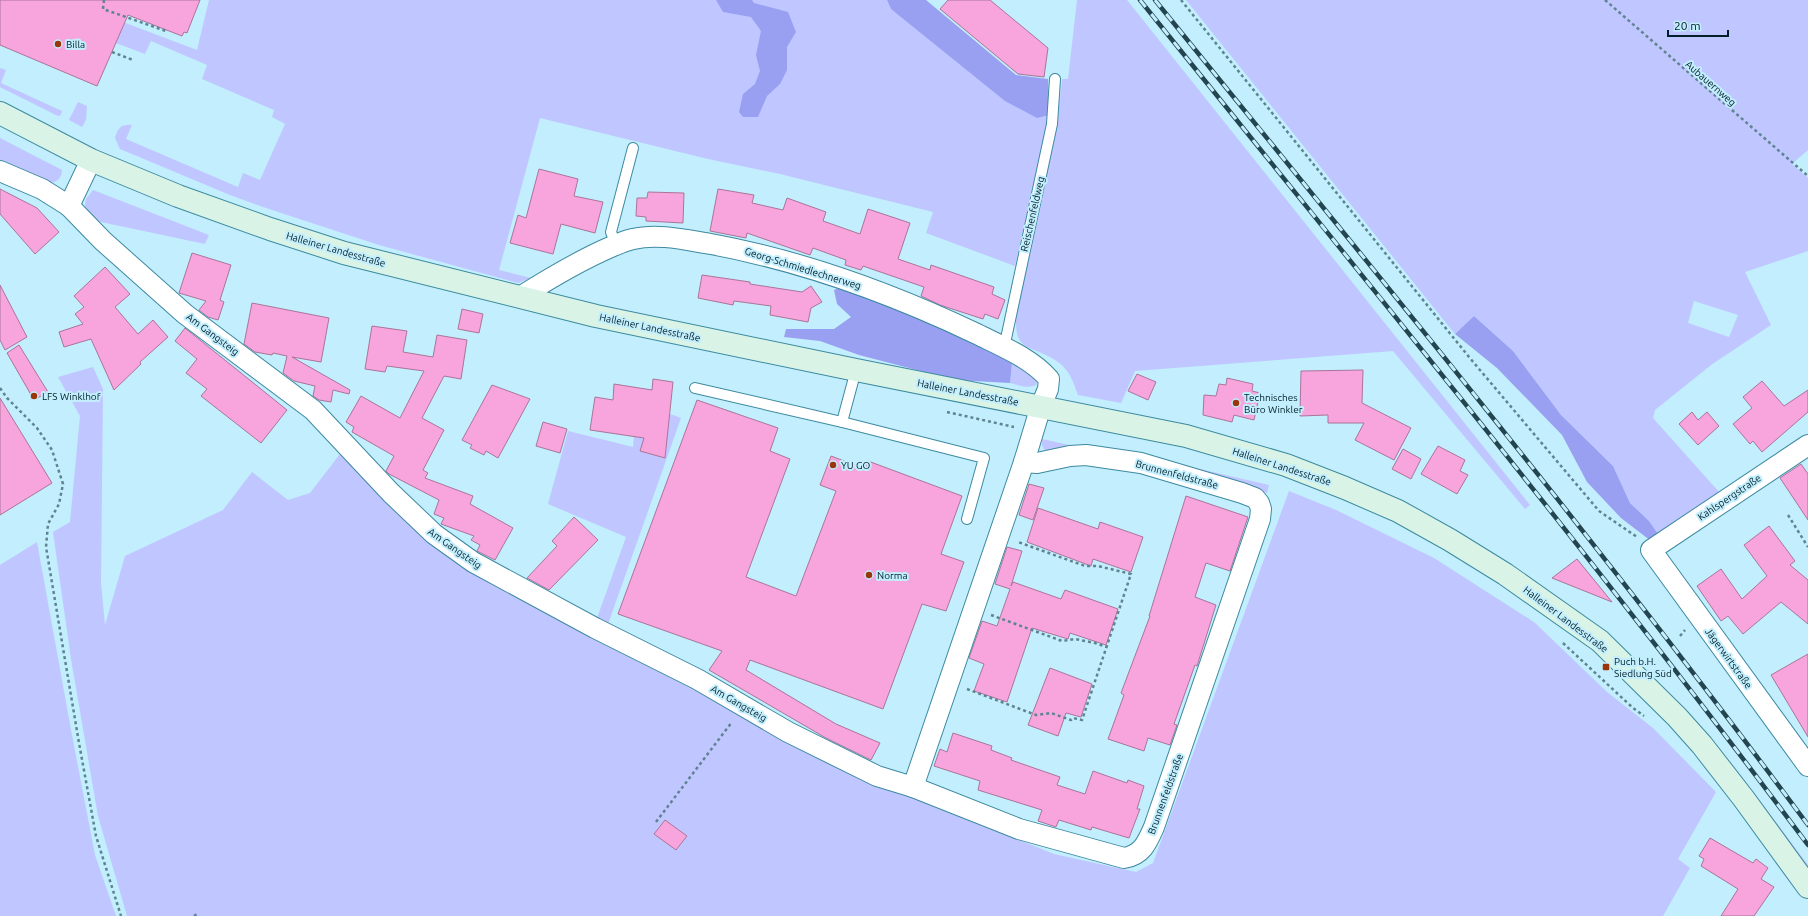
<svg xmlns="http://www.w3.org/2000/svg" width="1808" height="916" viewBox="0 0 1808 916" font-family="Ubuntu,sans-serif">
	<style>
		.green { fill: #c0c6ff; fill-rule: evenodd }
		.forest { fill: #99a0f1 }
		.building { fill: #f7a5dc; stroke: #aa7598 }
		.lines { fill: none; stroke-linecap: round; stroke-linejoin: round }
		.service-casing { stroke: #3d8aa1; stroke-width: 12 }
		.minor-casing { stroke: #3d8aa1; stroke-width: 22 }
		.secondary-casing { stroke: #3d8aa1; stroke-width: 24 }
		.path { stroke: #5f8490; stroke-width: 2.5; stroke-dasharray: 3 3; stroke-linecap: butt }
		.service { stroke: #fff; stroke-width: 10 }
		.minor { stroke: #fff; stroke-width: 20 }
		.secondary { stroke: #d9f4e6; stroke-width: 22 }
		.rail-casing { stroke: #23454f; stroke-width: 4.5 }
		.rail { stroke: #c2eefd; stroke-width: 3; stroke-dasharray: 9; stroke-linecap: butt }
		.poi-dot { fill: #9b360a; stroke: #c2eefd; stroke-width: 1.5 }
		.labels { text-anchor: middle; stroke-width: 4; stroke-linejoin: round; paint-order: stroke }
		.poi-label { font-size: 10px; fill: #001f28; stroke: #c2eefd; text-anchor: start }
		.street-label { font-size: 10px; fill: #001f28; stroke: #c2eefd }
	</style>
	<rect width="100%" height="100%" fill="#c2eefd"/>
	<g class="green">
		<path d="M209 0H887L891 9 1049 115 1015 266 926 233 933 212 780 174 708 159 540 118 499 270 531 278 518 283 379 245 266 208 230 195 120 149 115 138C118 128 121 124 132 125L126 139 238 187 243 173 260 180 285 124 272 117 274 110 202 79 207 65 151 41 145 54 116 43 118 38 99 13 197 50Z"/>
		<path d="M1077 0H1127L1530 505 1525 509 1393 351 1135 371 1121 403 1078 395C1069 368 1063 362 1037 351 1032 349 1025 347 1021 342 1015 335 1016 320 1016 311L1057 127 1062 79H1068Z"/>
		<path d="M1186 0H1808V150L1792 164 1808 178V251L1745 272 1771 325 1711 365 1655 410 1653 418 1720 493 1658 534 1649 521 1630 503 1613 466 1561 415 1513 351 1474 316 1455 334ZM1694 301 1738 315 1729 337 1688 323Z"/>
		<polygon points="0,68 6,70 1,83 62,111 61,115 58,116 0,87"/>
		<polygon points="78,102 87,106 86,120 82,127 69,120"/>
		<path d="M0 138 62 170C62 178 56 183 49 183L0 162Z"/>
		<polygon points="93,190 209,235 205,244 101,222 97,223 84,212 86,199"/>
		<path d="M1012 363 1034 376 1037 381 1036 385C1028 389 1018 385 1010 383Z"/>
		<polygon points="93,367 103,389 101,583 105,625 125,556 223,510 252,472 288,500 310,493 343,450 429,539 906,795 1054,854 1136,872 1153,863 1289,491 1336,510 1434,558 1534,622 1607,692 1653,728 1716,792 1678,859 1690,868 1663,916 127,916 98,816 71,659 53,532 70,522 80,416 58,377"/>
		<polygon points="637,402 681,418 607,627 596,621 626,537 548,504 568,431 633,447"/>
		<path d="M1042 439 1083 448 1050 453C1043 450 1041 446 1042 439Z"/>
		<polygon points="1182,465 1269,485 1267,493"/>
		<polygon points="37,542 71,730 95,855 116,916 0,916 0,565"/>
		<polygon points="1727,757 1808,865 1808,869"/>
	</g>
	<g class="forest">
		<polygon points="716,0 752,0 754,3 788,12 796,32 787,47 787,70 780,84 767,96 758,117 743,117 739,112 743,94 755,84 760,71 756,55 761,31 751,17 723,12"/>
		<polygon points="887,0 926,0 1016,75 1048,79 1049,115 1037,118 1005,101 891,9"/>
		<path d="M841 287C899 308 959 331 1012 363L1010 383 955 380 859 355 820 341 784 337 786 329H834L851 317 837 304 834 290Z"/>
		<polygon points="1474,316 1513,351 1561,415 1613,466 1630,503 1649,521 1658,534 1651,541 1621,518 1587,482 1562,435 1497,368 1455,334"/>
	</g>
	<g class="building">
		<polygon points="0,0 200,0 187,33 184,32 182,36 128,15 97,86 0,45"/>
		<polygon points="948,0 990,0 1048,48 1044,77 1018,74 940,9"/>
		<polygon points="539,169 578,179 574,196 603,202 595,233 561,224 553,254 510,243 518,215 526,218"/>
		<polygon points="0,189 37,208 59,232 35,254 0,214"/>
		<polygon points="718,189 754,195 752,203 783,210 787,198 826,212 823,221 860,234 868,209 910,223 898,259 930,270 931,265 994,287 992,294 1005,300 998,319 985,314 983,319 940,305 921,296 924,287 863,266 861,270 845,265 846,260 813,248 810,255 747,233 746,238 710,231"/>
		<polygon points="648,192 684,193 683,223 646,221 646,217 636,216 637,198 647,198"/>
		<polygon points="192,253 231,265 220,300 224,302 218,320 208,317 199,310 206,301 179,293"/>
		<polygon points="105,267 130,294 115,307 138,334 153,320 168,337 140,362 141,364 114,390 91,339 64,347 59,332 83,324 75,314 84,307 74,296"/>
		<polygon points="702,275 750,282 750,284 802,292 811,286 822,302 811,308 808,322 770,315 771,306 734,301 733,305 698,298"/>
		<polygon points="0,285 27,337 5,350 0,340"/>
		<polygon points="252,303 329,318 321,362 292,357 350,390 349,394 333,390 331,402 319,400 313,396 315,386 294,381 283,373 287,356 273,353 272,355 255,352 244,344"/>
		<polygon points="462,309 483,314 479,333 458,329"/>
		<polygon points="372,326 407,331 403,352 433,357 437,335 467,340 461,379 444,376 422,418 444,430 423,470 428,473 425,478 473,496 470,504 513,528 495,560 477,551 480,545 471,540 474,536 441,524 444,518 434,514 439,500 389,474 386,471 394,456 352,432 354,427 346,422 361,396 400,418 424,371 387,366 385,372 365,369"/>
		<polygon points="185,328 287,410 261,443 201,396 207,389 186,373 197,359 175,341"/>
		<polygon points="19,345 48,392 34,400 7,353"/>
		<polygon points="1363,370 1362,403 1411,428 1394,460 1355,440 1364,423 1328,423 1328,415 1300,416 1301,371"/>
		<polygon points="1137,374 1156,382 1148,400 1128,391"/>
		<polygon points="1227,378 1253,384 1252,391 1260,393 1254,420 1234,415 1232,422 1203,415 1204,395 1216,396 1219,384 1226,385"/>
		<polygon points="653,379 673,382 665,458 640,451 644,438 590,430 595,397 613,400 614,384 652,390"/>
		<polygon points="1762,381 1784,406 1808,390 1808,412 1762,452 1753,441 1750,444 1733,424 1752,408 1743,397"/>
		<polygon points="492,385 530,399 498,458 486,451 484,455 470,448 472,445 462,440"/>
		<polygon points="0,398 52,483 0,515"/>
		<polygon points="697,400 778,428 770,451 790,459 746,577 796,596 836,491 820,485 831,456 865,469 868,461 962,496 941,554 964,562 946,611 922,604 883,709 750,660 746,670 836,724 880,743 871,760 826,738 709,670 722,651 618,614"/>
		<polygon points="1692,412 1698,420 1707,412 1719,426 1698,445 1679,424"/>
		<polygon points="543,422 567,429 560,453 536,446"/>
		<polygon points="1438,446 1465,460 1460,471 1468,475 1457,494 1421,474"/>
		<polygon points="1403,449 1421,459 1411,479 1392,469"/>
		<polygon points="1801,464 1808,474 1808,520 1780,478"/>
		<polygon points="1029,484 1044,488 1033,520 1019,515"/>
		<polygon points="1186,496 1248,517 1230,571 1206,563 1195,597 1216,605 1197,666 1195,665 1174,724 1177,725 1170,745 1148,738 1144,751 1108,739 1124,695 1121,693 1150,616 1149,616"/>
		<polygon points="1038,508 1098,529 1100,522 1143,537 1131,572 1093,559 1091,566 1027,542"/>
		<polygon points="574,517 598,540 549,590 527,578 557,546 552,541"/>
		<polygon points="1769,526 1795,561 1790,565 1808,580 1808,624 1781,602 1743,634 1728,616 1721,621 1697,586 1721,569 1742,599 1767,576 1744,545"/>
		<polygon points="1007,547 1022,551 1011,586 1013,582 1061,599 1065,590 1118,609 1106,645 1070,633 1068,639 1032,628 1007,702 974,691 984,664 969,658 982,621 997,626 1010,589 995,584"/>
		<polygon points="1577,559 1612,602 1552,578"/>
		<polygon points="1808,654 1808,737 1771,675"/>
		<polygon points="1050,668 1092,684 1081,717 1066,713 1058,736 1028,725"/>
		<polygon points="953,733 992,746 991,750 1012,758 1011,760 1060,777 1057,785 1085,794 1093,771 1127,783 1128,780 1144,786 1137,809 1140,809 1129,838 1092,827 1091,830 1059,820 1056,827 1038,821 1042,810 978,790 980,781 934,766 940,749 947,752"/>
		<polygon points="665,820 687,836 676,850 654,834"/>
		<polygon points="1710,838 1753,863 1756,859 1768,868 1761,879 1774,887 1754,916 1721,916 1738,889 1701,866 1704,859 1699,856"/>
	</g>
	<g class="lines">
		<g class="service-casing">
			<g id="service">
				<polyline points="616,245 611,232 633,148"/>
				<polyline points="1004,348 1052,124 1055,79"/>
				<polyline points="695,388 842,422 984,458 967,519"/>
				<polyline points="842,422 856,370"/>
			</g>
		</g>
		<g class="minor-casing">
			<g id="minor">
				<polyline points="0,171 42,189 69,206 91,160"/>
				<path d="M69 206 103 241 185 314 313 410 391 493 434 534 473 562 595 628 697 679 788 732 877 776 913 787 1019 829 1124 858C1142 855 1147 843 1154 827L1260 519 1261 509 1259 503 1255 498 1242 493 1141 463 1086 455 1070 456 1037 463 1024 462"/>
				<path d="M520 297C550 278 580 260 613 246 619 244 626 240 633 239 658 233 686 240 711 244 803 261 893 294 977 334 1001 346 1031 358 1049 379L1048 389 1041 406 1024 462 913 787"/>
				<polyline points="1808,445 1651,550 1808,766"/>
			</g>
		</g>
		<g class="secondary-casing">
			<polyline id="secondary" points="0,113 91,160 178,196 270,229 344,253 596,316 856,370 1186,436 1286,465 1345,488 1398,511 1450,540 1505,574 1600,641 1677,717 1702,745 1744,799 1808,887"/>
		</g>
		<g class="path">
			<polyline points="104,0 103,9 166,31"/>
			<polyline points="1181,0 1469,357 1599,511 1637,537"/>
			<polyline points="1605,0 1808,176"/>
			<polyline points="112,52 133,60"/>
			<polyline points="0,388 7,398 37,428 52,450 63,484 59,504 48,524 46,547 79,743 96,836 121,916"/>
			<polyline points="947,412 1014,427"/>
			<polyline points="1788,515 1808,547"/>
			<polyline points="991,615 1062,641 1075,639 1095,643 1107,647"/>
			<polyline points="1680,636 1685,630"/>
			<polyline points="1563,643 1633,708 1644,716"/>
			<polyline points="967,689 1036,715 1051,713 1071,720 1073,718 1082,720 1131,574 1098,566 1085,566 1018,542"/>
			<polyline points="656,822 732,722"/>
			<polyline points="194,916 197,914"/>
		</g>
		<use href="#service" class="service"/>
		<use href="#minor" class="minor"/>
		<use href="#secondary" class="secondary"/>
		<g class="rail-casing">
			<g id="rail">
				<path d="M1140 0C1365 280 1593 557 1808 845"/>
				<path d="M1155 0C1375 272 1599 543 1808 825"/>
			</g>
		</g>
		<use href="#rail" class="rail"/>
	</g>
	<g class="poi-dot">
		<circle cx="58" cy="44" r="4"/>
		<circle cx="34" cy="396" r="4"/>
		<circle cx="1236" cy="403" r="4"/>
		<circle cx="833" cy="465" r="4"/>
		<circle cx="869" cy="575" r="4"/>
		<rect x="1602" y="663" width="8" height="8" rx="2"/>
	</g>
	<g class="labels">
		<g class="poi-label">
			<text x="66" y="48">Billa</text>
			<text x="42" y="400">LFS Winklhof</text>
			<text x="1244" y="401">Technisches<tspan x="1244" dy="12">Büro Winkler</tspan></text>
			<text x="841" y="469">YU GO</text>
			<text x="877" y="579">Norma</text>
			<text x="1614" y="665">Puch b.H.<tspan x="1614" dy="12">Siedlung Süd</tspan></text>
		</g>
		<g class="street-label">
			<text transform="translate(1711 83) rotate(41)" y="4">Aubauernweg</text>
			<text transform="translate(1032 214) rotate(-77)" y="4">Reischenfeldweg</text>
			<text transform="translate(336 249) rotate(16)" y="4">Halleiner Landesstraße</text>
			<text transform="translate(803 268) rotate(17)" y="4">Georg-Schmiedlechnerweg</text>
			<text transform="translate(650 327) rotate(12)" y="4">Halleiner Landesstraße</text>
			<text transform="translate(213 334) rotate(37)" y="4">Am Gangsteig</text>
			<text transform="translate(968 392) rotate(11)" y="4">Halleiner Landesstraße</text>
			<text transform="translate(1282 466) rotate(18)" y="4">Halleiner Landesstraße</text>
			<text transform="translate(1177 474) rotate(15)" y="4">Brunnenfeldstraße</text>
			<text transform="translate(1729 497) rotate(-34)" y="4">Kahlspergstraße</text>
			<text transform="translate(455 548) rotate(35)" y="4">Am Gangsteig</text>
			<text transform="translate(1566 619) rotate(37)" y="4">Halleiner Landesstraße</text>
			<text transform="translate(1729 658) rotate(54)" y="4">Jägerwirtstraße</text>
			<text transform="translate(739 703) rotate(30)" y="4">Am Gangsteig</text>
			<text transform="translate(1165 794) rotate(-70)" y="4">Brunnenfeldstraße</text>
		</g>
	</g>
	<path d="M1668 30v6h60v-6" fill="none" stroke="#001f28" stroke-width="2"/>
	<text x="1674" y="30" font-size="12" fill="#001f28" stroke="#c2eefd" stroke-width="3" paint-order="stroke">20 m</text>
</svg>
